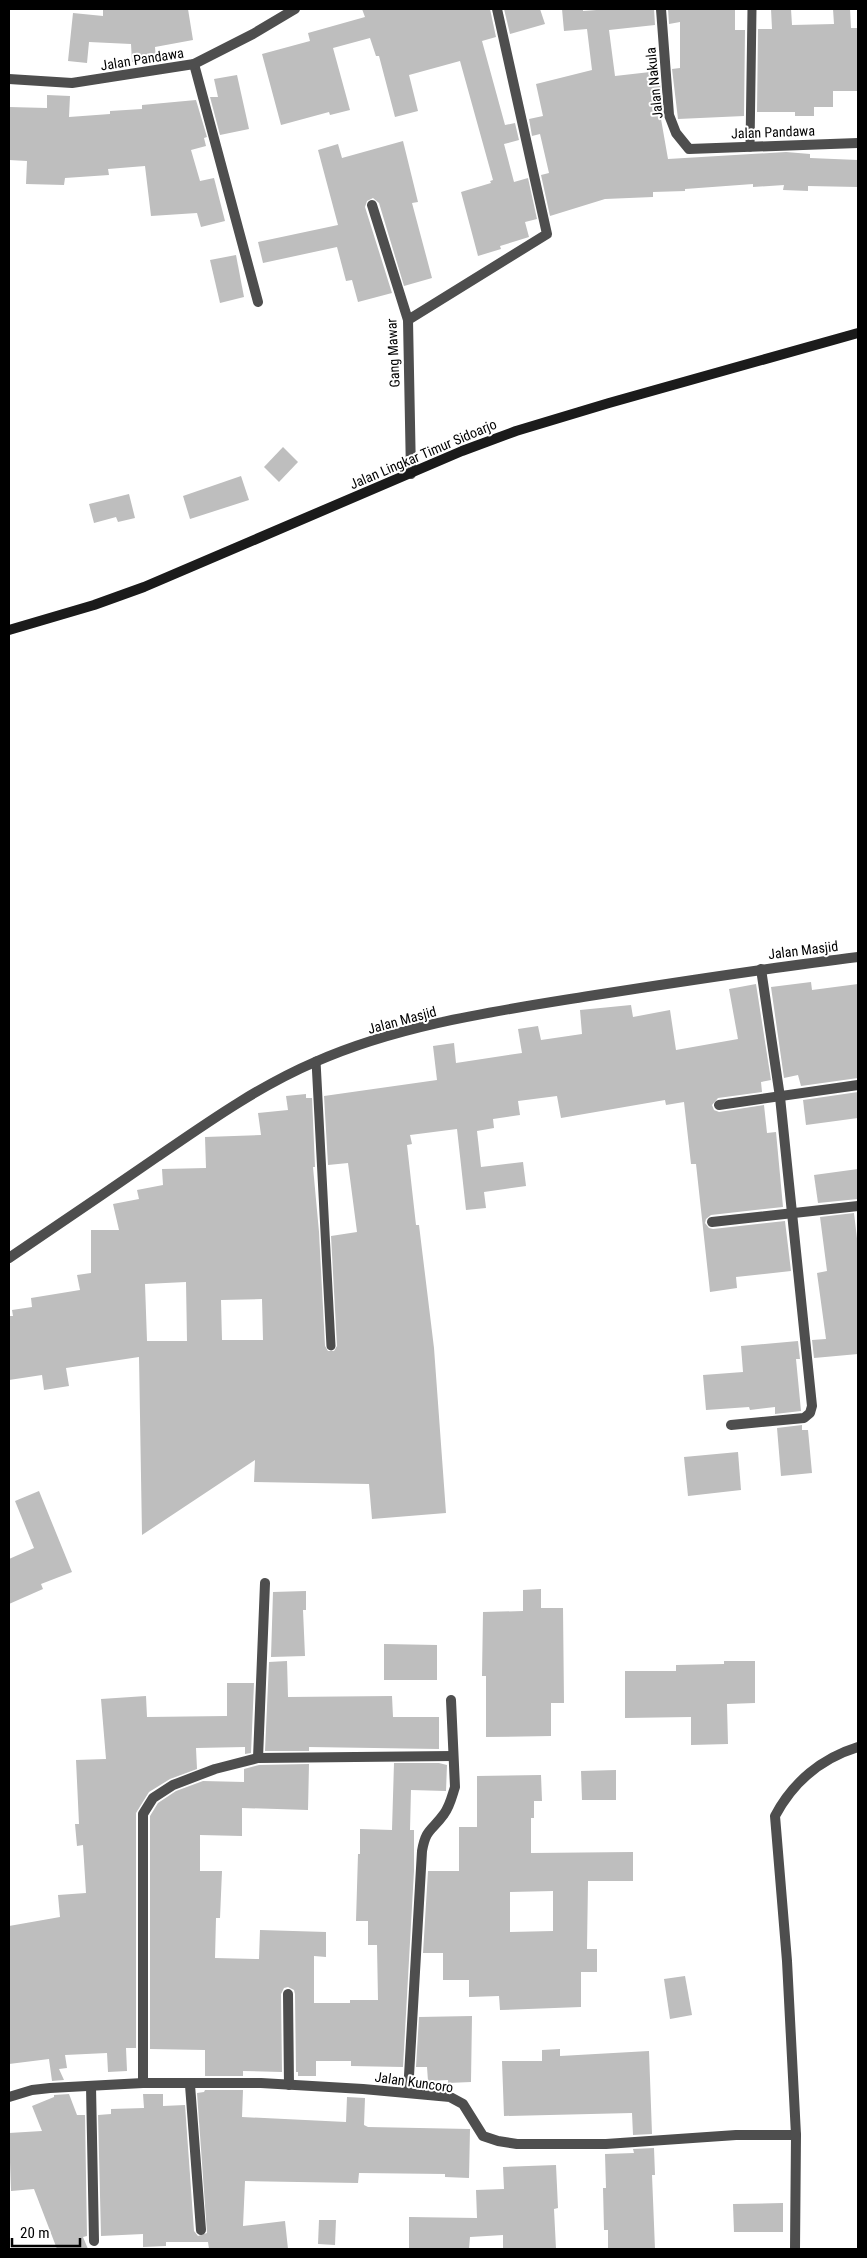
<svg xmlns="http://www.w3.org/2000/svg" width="867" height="2258" viewBox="0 0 867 2258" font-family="'Roboto Condensed',sans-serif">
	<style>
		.building { fill: #bebebe; fill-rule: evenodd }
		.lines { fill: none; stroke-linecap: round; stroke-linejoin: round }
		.service { stroke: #4e4e4e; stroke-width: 9 }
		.minor { stroke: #4e4e4e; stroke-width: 10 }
		.tertiary { stroke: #4e4e4e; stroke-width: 10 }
		.secondary { stroke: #1b1b1b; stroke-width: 10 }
		.labels { text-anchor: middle; stroke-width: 4; stroke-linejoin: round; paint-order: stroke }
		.street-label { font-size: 14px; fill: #000; stroke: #fff }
	</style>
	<rect width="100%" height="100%" fill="#fff"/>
	<g class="building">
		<polygon points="103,9 188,9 193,40 155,47 156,60 132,62 131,44 89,42 87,63 68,61 73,13 103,16"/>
		<polygon points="362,9 490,9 496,37 482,41 505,125 515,123 519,140 504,144 514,182 528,178 537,219 525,222 529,237 500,246 501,249 478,256 461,192 491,183 490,181 493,180 460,61 409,75 418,111 395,117 379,56 376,56 370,38 333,48 350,110 330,115 329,112 281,125 262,54 310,41 308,33 365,17"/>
		<polygon points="504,9 540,9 545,24 510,34"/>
		<polygon points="562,9 583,9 583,11 610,9 654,9 655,25 609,30 615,76 659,71 663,119 661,119 668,159 786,152 810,154 810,158 858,160 858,187 808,186 808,191 783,190 784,185 753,187 753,184 685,189 685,191 653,192 653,197 605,199 550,216 541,175 549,173 540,134 532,136 529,119 543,116 536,84 592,70 587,29 564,31"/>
		<polygon points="668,9 735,9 735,30 745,30 744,116 678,119 672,69 680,68 680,22 669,24"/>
		<polygon points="771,9 791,9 792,25 834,24 833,9 850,9 851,28 858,28 858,91 833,91 833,107 814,107 814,116 795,116 795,112 757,112 758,29 772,29"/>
		<polygon points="237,75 249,129 220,135 210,97 218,97 214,79"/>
		<polygon points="47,95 70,96 69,117 110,114 110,111 142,109 142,105 196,100 207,137 204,138 206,146 191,150 200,181 214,178 225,221 201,227 197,213 151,216 145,166 108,169 109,175 65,178 64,185 26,184 27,161 9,160 9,107 47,108"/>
		<polygon points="403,141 418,202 412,203 432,278 404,286 379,203 373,198 367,201 365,207 392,293 358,302 352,280 346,281 337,247 263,263 258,242 338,225 318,150 338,144 342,158"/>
		<polygon points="236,255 244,297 220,303 210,260"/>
		<polygon points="283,447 298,462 279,482 264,467"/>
		<polygon points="241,476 249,500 190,519 183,496"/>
		<polygon points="129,494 135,518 118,522 116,517 94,523 89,504"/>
		<polygon points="811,982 812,990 858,984 858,1078 801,1086 798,1075 784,1078 771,987"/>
		<path d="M756 984 771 1080 761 1082 762 1092 718 1098 712 1105 714 1110 719 1112 764 1105 767 1133 776 1132 783 1207 711 1215 706 1219 705 1223 709 1228 713 1229 785 1221 791 1271 736 1277 737 1288 710 1292 696 1164H691L684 1102 666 1105 665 1100 561 1118 557 1096 518 1101 520 1115 493 1119 494 1128 477 1131 481 1167 523 1162 526 1186 484 1192 486 1208 466 1210 457 1129 410 1135 412 1144 407 1145 416 1225H419L434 1348 446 1513 372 1519 369 1484 254 1482 255 1460 142 1535 139 1357 66 1368 69 1386 44 1390 42 1375 9 1380V1316H13L12 1310 32 1307 31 1298 80 1290 77 1275 91 1273V1230H119L113 1204 139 1199 137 1190 163 1185 162 1169 206 1168 205 1137 261 1135 258 1113 288 1110 286 1096 306 1094V1098H312L315 1167H313L319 1232 325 1346 328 1351H334L337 1346 331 1236 357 1232 348 1163 328 1165 324 1096 437 1080 433 1046 454 1043 456 1063 522 1053 518 1029 538 1026 541 1040 582 1034 580 1010 631 1005 633 1017 670 1010 676 1050 738 1039 729 989ZM186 1282 187 1341H147L145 1284ZM262 1299 263 1340H222L221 1300Z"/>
		<polygon points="858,1092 858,1118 806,1125 803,1100"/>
		<polygon points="858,1169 858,1199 818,1203 814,1175"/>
		<polygon points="854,1213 858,1247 858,1354 814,1358 812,1340 826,1339 817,1273 827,1271 820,1217"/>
		<polygon points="798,1341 800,1359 796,1359 801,1411 775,1414 775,1407 750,1410 749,1407 706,1410 703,1375 743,1372 741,1346"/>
		<polygon points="802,1425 802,1430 808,1430 812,1473 781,1476 777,1428"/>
		<polygon points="738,1452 741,1490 688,1496 684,1457"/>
		<polygon points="39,1491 72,1572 41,1584 43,1589 9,1604 9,1559 34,1548 15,1501"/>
		<polygon points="541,1589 541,1608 563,1608 564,1703 551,1703 551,1736 486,1737 486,1676 482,1676 483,1612 523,1611 523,1590"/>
		<polygon points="306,1591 306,1610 303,1610 305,1656 271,1657 273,1592"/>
		<polygon points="384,1644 437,1645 437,1680 384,1680"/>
		<polygon points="287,1661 288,1697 392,1696 393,1717 439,1717 439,1749 309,1747 309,1751 265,1751 269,1662"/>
		<polygon points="724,1661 755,1661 755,1703 727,1704 728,1744 691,1745 691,1717 625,1718 625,1671 676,1671 676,1665 724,1664"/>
		<polygon points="227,1683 254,1683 251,1753 245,1754 245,1747 196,1748 197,1769 170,1779 149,1792 136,1813 136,2048 126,2048 127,2071 108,2072 107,2053 65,2055 67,2068 59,2069 64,2080 52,2081 49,2059 9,2064 9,1926 60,1917 58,1895 86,1893 83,1845 77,1846 75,1824 79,1824 76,1760 106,1759 101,1699 146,1696 147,1717 227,1716"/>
		<polygon points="394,1763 439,1763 447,1765 446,1791 411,1790 410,1830 414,1830 414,1871 403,2067 351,2066 351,2061 316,2061 316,2076 298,2076 298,2072 296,2072 295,1994 294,1990 288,1987 284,1988 281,1994 282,2072 243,2071 243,2076 205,2076 205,2050 150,2049 150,1816 158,1803 176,1791 203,1781 244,1782 244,1769 259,1765 309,1764 308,1810 242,1808 242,1836 200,1835 200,1871 222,1871 220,1918 216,1918 215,1958 259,1959 260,1930 326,1932 326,1957 314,1956 314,2003 350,2003 350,2000 378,2000 377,1945 368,1945 368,1921 356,1921 358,1854 360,1854 360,1829 392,1830"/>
		<polygon points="616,1770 616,1800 582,1800 581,1771"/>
		<path d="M541 1775 542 1801H534V1818H531V1853L633 1852V1881H588L587 1949H597V1972H581V2007L500 2010 499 1996 469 1997V1980H443V1953H423L428 1871H459V1827H477V1776ZM553 1891V1931L510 1932V1892Z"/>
		<polygon points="685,1976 692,2015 670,2019 664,1979"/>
		<polygon points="472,2016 471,2082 448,2083 448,2080 428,2081 427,2067 416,2067 419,2017"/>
		<polygon points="560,2049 560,2056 649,2051 652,2134 633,2135 632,2113 504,2116 502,2061 542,2061 542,2050"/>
		<polygon points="205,2090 243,2090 242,2117 346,2122 347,2097 365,2098 364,2125 368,2127 470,2129 469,2178 445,2177 445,2174 359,2173 358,2183 245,2181 243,2226 285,2221 288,2249 209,2249 208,2242 166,2242 166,2246 143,2247 143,2234 101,2236 98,2115 111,2114 111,2109 144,2108 143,2094 163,2094 163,2106 185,2105 194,2231 198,2236 207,2233 197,2093 204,2092"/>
		<polygon points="69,2094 77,2115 85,2115 87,2236 83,2237 88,2249 57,2249 34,2189 11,2191 9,2133 42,2131 32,2106 54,2097 54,2095"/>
		<polygon points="654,2148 655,2175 652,2175 655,2249 608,2249 608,2230 604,2230 603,2188 606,2188 605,2154 634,2153 633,2149"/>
		<polygon points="556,2165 558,2208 554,2209 556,2249 503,2249 503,2235 470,2237 469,2249 409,2249 409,2217 477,2218 476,2190 504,2189 503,2167"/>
		<polygon points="783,2203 783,2232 734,2232 733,2204"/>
		<polygon points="319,2220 336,2220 335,2245 318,2244"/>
	</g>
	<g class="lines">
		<g class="service">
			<polyline points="750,147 752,9"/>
			<polyline points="316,1061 331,1346"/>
		</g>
		<g class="minor">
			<polyline points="661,9 669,115 676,133 689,149 858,143"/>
			<polyline points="194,64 258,302"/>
			<polyline points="9,79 72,83 194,64 253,34 295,9"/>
			<polyline points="372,205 408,320 411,474"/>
			<polyline points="408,320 547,234 497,9"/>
			<polyline points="719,1105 858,1085"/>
			<polyline points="712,1222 858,1206"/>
			<polyline points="731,1425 804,1418 810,1413 812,1406 780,1097 761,969"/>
			<polyline points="258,1758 265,1583"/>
			<polyline points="288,1994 289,2085"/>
			<polyline points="143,2083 143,1814 153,1798 173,1785 215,1769 258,1758 453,1756"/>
			<polyline points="190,2085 201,2230"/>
			<polyline points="91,2086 94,2241"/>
			<path d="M408 2093 422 1851C426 1828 432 1831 444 1814 450 1806 452 1796 455 1787L451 1700"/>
			<polyline points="9,2097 32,2090 50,2088 143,2083 261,2083 363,2089 450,2097 463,2104 483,2136 498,2141 517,2144 606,2144 736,2135 796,2135"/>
			<path d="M795 2249 796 2135 787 1961 775 1816C793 1782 822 1758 858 1747"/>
		</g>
		<path class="tertiary" d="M9 1258C58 1225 108 1191 157 1157 208 1122 259 1086 315 1062 401 1024 497 1011 589 996 678 982 768 968 858 957"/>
		<polyline class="secondary" points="9,630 94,605 144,587 462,451 516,431 609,403 858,333"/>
	</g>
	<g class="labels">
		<g class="street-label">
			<text transform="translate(142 59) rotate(-9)" y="5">Jalan Pandawa</text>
			<text transform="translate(654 83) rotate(-96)" y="5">Jalan Nakula</text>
			<text transform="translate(773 132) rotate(-2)" y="5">Jalan Pandawa</text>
			<text transform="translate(393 353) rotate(-93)" y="5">Gang Mawar</text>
			<text transform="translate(423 454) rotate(-23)" y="5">Jalan Lingkar Timur Sidoarjo</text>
			<text transform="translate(803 950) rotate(-7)" y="5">Jalan Masjid</text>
			<text transform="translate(402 1020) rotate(-15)" y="5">Jalan Masjid</text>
			<text transform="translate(414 2082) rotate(8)" y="5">Jalan Kuncoro</text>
		</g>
	</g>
	<rect width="867" height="2258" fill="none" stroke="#000000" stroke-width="20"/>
	<path d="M12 2238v8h68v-8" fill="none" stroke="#000000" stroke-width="2.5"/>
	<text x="20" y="2238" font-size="15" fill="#000000" stroke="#ffffff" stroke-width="4" paint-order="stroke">20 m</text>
</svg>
